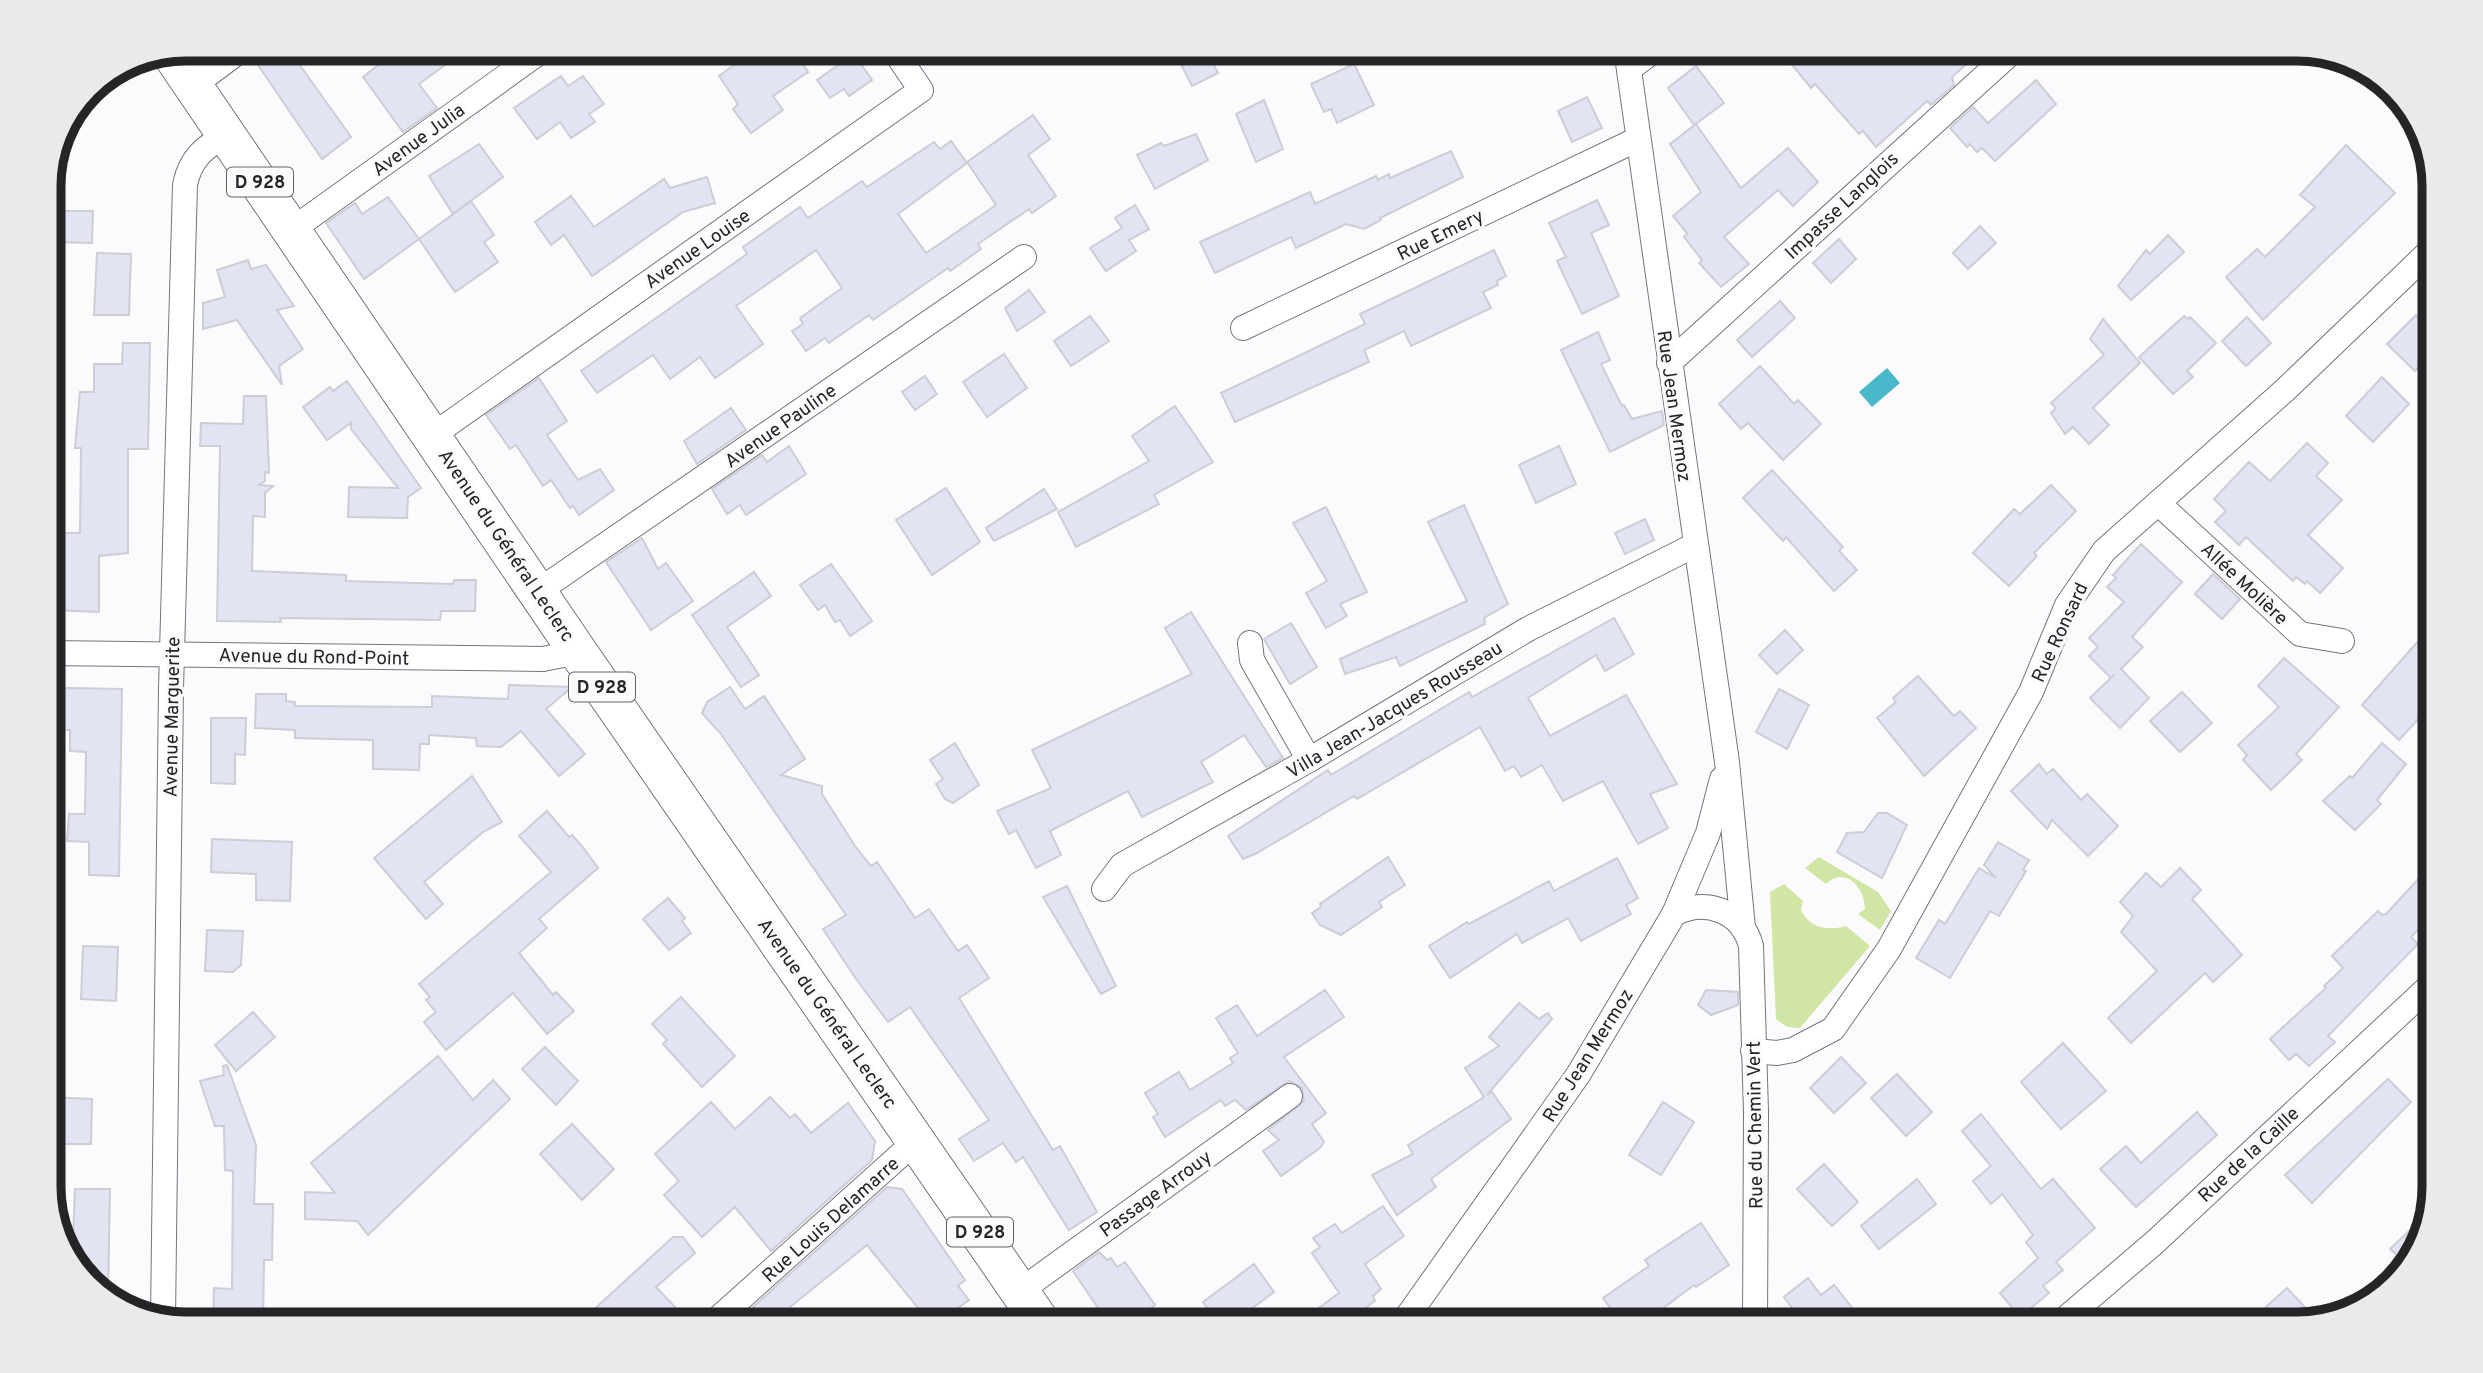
<svg xmlns="http://www.w3.org/2000/svg" width="2483" height="1373" viewBox="0 0 2483 1373" font-family="Overpass,sans-serif">
	<style>
		.green { fill: #d1e6a4 }
		.water { fill: #48b8ca }
		.building { fill: #e2e4f3; stroke: #cccdd5; stroke-width: 2 }
		.lines { fill: none; stroke-linecap: round; stroke-linejoin: round }
		.minor-casing { stroke: #74757c; stroke-width: 26 }
		.primary-casing { stroke: #74757c; stroke-width: 40 }
		.minor { stroke: #fff; stroke-width: 24 }
		.primary { stroke: #fff; stroke-width: 38 }
		.labels { text-anchor: middle; stroke-width: 7; stroke-linejoin: round; paint-order: stroke }
		.shield { fill: #fbfbfe; stroke: #656568; stroke-width: 2 }
		.shield-label { font-size: 18px; font-weight: bold; fill: #252528 }
		.street-label { font-size: 19px; fill: #252528; stroke: #fbfbfe }
		.rim { fill: none; stroke: #252528; stroke-width: 9 }
	</style>
	<rect width="100%" height="100%" fill="#fbfbfe"/>
	<g class="green">
		<path d="M1819 857 1878 892 1891 911 1880 930 1858 914 1865 909C1865 888 1845 865 1826 884L1805 868Z"/>
		<path d="M1784 884 1803 901 1801 910C1810 929 1828 931 1846 926L1870 946 1800 1028 1787 1027 1776 1019 1770 892Z"/>
		<polygon points="746,1302 767,1324 722,1324"/>
	</g>
	<polygon class="water" points="1887,368 1900,383 1872,407 1859,392"/>
	<g class="building">
		<polygon points="280,49 289,61 294,57 351,137 322,159 258,65"/>
		<polygon points="386,49 467,49 419,84 437,108 403,132 363,77 377,66 372,59"/>
		<polygon points="756,49 793,49 808,72 773,96 783,110 751,133 733,109 738,104 719,76"/>
		<polygon points="1173,49 1206,49 1218,73 1192,86"/>
		<polygon points="1779,49 1983,49 1952,77 1954,85 1931,105 1927,101 1876,147 1863,131 1859,134 1815,84 1811,88"/>
		<polygon points="854,54 872,80 849,96 844,89 830,98 817,80"/>
		<polygon points="1354,64 1374,105 1337,123 1331,109 1324,112 1311,84"/>
		<polygon points="1696,66 1724,103 1694,125 1668,88"/>
		<polygon points="561,76 568,86 583,76 604,104 589,114 595,122 571,138 560,122 537,139 514,108"/>
		<polygon points="2036,80 2056,104 1995,161 1982,148 1977,152 1970,144 1967,147 1950,128 1973,107 1988,123"/>
		<polygon points="1587,97 1602,128 1572,142 1558,111"/>
		<polygon points="1264,100 1283,149 1256,162 1236,114"/>
		<polygon points="1033,115 1050,139 1028,155 1056,196 1032,213 1029,209 978,244 981,249 950,271 948,268 873,320 869,315 829,343 825,338 806,351 792,331 803,324 800,318 842,288 816,250 736,306 763,344 715,378 700,357 670,379 653,355 597,393 581,371 747,254 743,247 800,207 808,218 862,181 867,187 934,142 940,149 951,141 967,163 898,214 926,253 996,205 967,162"/>
		<polygon points="1696,124 1741,188 1788,148 1818,182 1793,206 1778,190 1724,237 1749,264 1721,287 1699,263 1702,260 1684,237 1687,233 1673,216 1701,192 1670,144"/>
		<polygon points="1196,134 1208,160 1155,189 1137,155 1161,143 1164,146"/>
		<polygon points="479,144 503,177 453,214 429,176"/>
		<polygon points="2346,145 2395,193 2263,320 2226,277 2257,249 2265,257 2315,207 2300,195"/>
		<polygon points="1451,151 1463,177 1380,218 1381,220 1364,229 1346,224 1296,248 1291,237 1215,273 1200,242 1310,192 1315,204 1376,176 1378,180 1389,174 1390,178"/>
		<polygon points="707,177 715,203 683,212 592,276 564,235 551,245 535,222 571,196 594,227 664,179 670,188"/>
		<polygon points="388,197 419,239 364,279 326,223 355,203 362,214"/>
		<polygon points="1597,200 1609,225 1591,233 1619,296 1582,314 1557,261 1566,257 1549,223"/>
		<polygon points="471,201 494,235 484,242 498,262 455,292 419,239"/>
		<polygon points="1135,205 1149,229 1129,240 1136,251 1106,271 1090,248 1122,228 1115,218"/>
		<polygon points="57,211 93,211 92,243 56,242"/>
		<polygon points="1980,226 1996,243 1968,269 1953,253"/>
		<polygon points="2168,235 2184,252 2131,300 2118,286 2146,250 2150,254"/>
		<polygon points="1839,239 1856,259 1831,283 1813,263"/>
		<polygon points="1494,250 1506,276 1497,281 1498,285 1483,292 1491,308 1411,346 1404,331 1364,350 1369,362 1235,422 1221,393 1365,324 1360,314"/>
		<polygon points="97,253 131,254 129,315 94,315"/>
		<polygon points="248,260 251,269 266,265 294,306 277,310 303,349 279,366 282,385 237,320 203,329 203,303 225,297 217,270"/>
		<polygon points="1029,290 1045,312 1017,331 1005,308"/>
		<polygon points="1780,301 1795,318 1752,357 1737,340"/>
		<polygon points="2416,315 2434,332 2434,351 2415,371 2387,344"/>
		<polygon points="1090,316 1109,341 1071,366 1054,341"/>
		<polygon points="2184,316 2188,319 2190,317 2216,343 2187,371 2193,377 2173,394 2139,357"/>
		<polygon points="2247,317 2271,343 2246,366 2222,341"/>
		<polygon points="2103,319 2140,363 2093,408 2109,425 2089,444 2073,427 2065,434 2051,413 2056,408 2051,403 2104,355 2090,339"/>
		<polygon points="1598,332 1610,360 1601,364 1622,406 1624,405 1632,419 1662,411 1664,425 1610,452 1561,350"/>
		<polygon points="123,343 150,343 148,449 128,449 128,553 99,556 99,612 49,610 49,533 80,533 81,448 75,448 80,392 94,392 94,364 122,364"/>
		<polygon points="1004,354 1027,388 987,417 963,382"/>
		<polygon points="1760,366 1794,404 1798,400 1821,424 1783,460 1748,423 1741,429 1719,404"/>
		<polygon points="925,376 937,394 915,410 902,392"/>
		<polygon points="2382,377 2409,404 2373,442 2346,416"/>
		<polygon points="539,378 567,421 547,435 578,480 600,469 614,490 579,515 573,506 570,508 551,480 543,486 516,445 510,449 486,415"/>
		<polygon points="347,381 421,488 408,497 407,518 348,517 349,487 398,488 351,429 351,423 327,440 303,407 330,387 333,391"/>
		<polygon points="244,396 266,396 269,473 265,472 265,481 259,485 273,486 265,493 265,517 253,516 252,571 346,575 346,581 453,584 454,580 476,580 475,611 441,611 440,620 280,618 281,622 217,621 220,446 200,446 201,423 243,424"/>
		<polygon points="1175,406 1213,462 1154,495 1159,504 1076,547 1058,512 1149,461 1132,436"/>
		<polygon points="731,408 746,430 697,464 684,441"/>
		<polygon points="2307,443 2328,463 2316,476 2342,500 2308,535 2343,568 2320,593 2307,581 2305,584 2296,577 2293,581 2246,537 2239,545 2215,522 2226,511 2214,499 2249,462 2270,481"/>
		<polygon points="789,446 806,474 746,515 740,505 727,514 712,489 762,455 767,462"/>
		<polygon points="1559,446 1576,484 1536,503 1519,465"/>
		<polygon points="1772,470 1843,547 1839,551 1857,570 1834,591 1786,537 1783,541 1743,498"/>
		<polygon points="2051,485 2076,511 2034,553 2037,556 2009,586 1973,553 2014,509 2020,514"/>
		<polygon points="946,488 980,542 932,575 896,520"/>
		<polygon points="1044,489 1057,509 994,541 986,528"/>
		<polygon points="1464,505 1508,604 1484,618 1485,624 1400,666 1396,657 1345,674 1340,659 1467,601 1428,522"/>
		<polygon points="1326,507 1367,592 1340,604 1347,616 1326,628 1306,593 1327,581 1293,523"/>
		<polygon points="1645,519 1654,540 1625,554 1615,533"/>
		<polygon points="642,538 658,569 666,563 693,601 651,630 606,562"/>
		<polygon points="2141,544 2182,582 2132,637 2143,647 2121,669 2149,698 2120,728 2090,698 2115,674 2111,678 2089,656 2098,647 2089,638 2124,602 2107,587 2116,578 2113,575"/>
		<polygon points="831,564 872,621 850,636 840,620 835,622 825,605 818,610 800,585"/>
		<polygon points="754,572 771,596 727,627 759,675 741,687 692,615"/>
		<polygon points="2213,574 2240,599 2222,619 2195,594"/>
		<polygon points="1191,612 1283,758 1266,767 1244,735 1201,762 1213,782 1142,817 1128,791 1050,831 1061,855 1036,868 1016,830 1009,834 997,811 1051,788 1032,750 1192,674 1165,628"/>
		<polygon points="1614,618 1634,654 1605,671 1596,655 1528,698 1550,736 1626,695 1677,784 1650,794 1668,828 1638,844 1603,781 1563,801 1542,765 1521,777 1514,766 1505,771 1480,727 1357,799 1354,796 1257,853 1243,859 1228,836 1328,770 1331,775 1469,692 1472,697"/>
		<polygon points="1291,623 1317,667 1290,684 1264,639"/>
		<polygon points="2434,623 2434,702 2399,740 2362,705"/>
		<polygon points="1785,630 1803,650 1777,674 1759,655"/>
		<polygon points="2284,658 2339,707 2296,754 2302,760 2271,790 2243,760 2247,755 2238,745 2279,707 2258,686"/>
		<polygon points="1918,676 1954,716 1960,711 1976,728 1924,776 1877,718 1896,702 1893,698"/>
		<polygon points="509,685 572,687 546,709 585,754 559,776 521,731 501,747 477,746 476,738 429,735 429,744 420,744 419,770 373,769 373,740 295,738 295,730 255,728 256,694 286,694 286,701 295,702 295,706 432,707 432,696 508,699"/>
		<polygon points="730,687 745,709 764,696 805,759 781,775 822,786 822,794 855,846 871,866 877,862 915,918 929,909 958,951 967,945 989,978 959,998 1053,1150 1060,1146 1097,1212 1069,1230 1023,1157 1016,1162 1003,1143 974,1161 959,1139 989,1120 910,1007 888,1022 854,976 823,929 846,915 721,734 702,713 707,702"/>
		<polygon points="71,688 122,689 119,876 89,875 89,842 67,841 69,814 85,814 86,752 70,751 70,730 56,730 55,722 49,722 49,689"/>
		<polygon points="1779,689 1809,705 1787,749 1756,732"/>
		<polygon points="2182,692 2212,723 2180,752 2150,721"/>
		<polygon points="211,718 246,718 245,755 235,754 235,784 211,783"/>
		<polygon points="955,743 979,785 953,803 945,799 936,784 943,779 930,760"/>
		<polygon points="2382,743 2406,764 2377,800 2381,804 2355,830 2323,801 2350,776 2352,778"/>
		<polygon points="2039,764 2047,774 2053,769 2081,800 2087,794 2118,826 2088,856 2052,820 2047,829 2011,791"/>
		<polygon points="472,776 502,822 483,832 424,882 443,904 426,919 374,858"/>
		<polygon points="547,811 569,837 572,835 582,846 598,868 539,919 547,928 519,953 553,995 556,992 574,1011 547,1034 513,993 446,1050 424,1022 436,1012 426,1000 430,997 419,984 551,872 519,836"/>
		<polygon points="1878,813 1887,813 1907,825 1882,878 1837,852 1847,833 1864,832"/>
		<polygon points="212,839 292,842 290,901 256,900 256,874 211,872"/>
		<polygon points="1998,842 2029,860 2023,870 2026,871 1999,916 1990,911 1950,978 1916,958 1939,920 1945,924 1979,868 1996,878 1984,865"/>
		<polygon points="1388,857 1405,885 1379,902 1382,907 1341,935 1320,925 1312,913 1321,907 1320,904"/>
		<polygon points="1617,858 1638,898 1626,905 1631,914 1581,941 1568,918 1522,943 1517,934 1450,978 1429,946 1467,922 1469,924 1549,881 1554,891"/>
		<polygon points="2434,862 2434,914 2411,937 2418,944 2328,1036 2335,1042 2309,1066 2296,1054 2289,1060 2270,1039 2326,988 2324,986 2343,968 2332,956 2378,911 2382,915 2386,914"/>
		<polygon points="2180,868 2201,890 2192,899 2242,955 2213,982 2205,973 2131,1043 2108,1018 2157,971 2121,932 2133,916 2120,902 2146,873 2161,887"/>
		<polygon points="1067,886 1116,986 1101,994 1043,897"/>
		<polygon points="668,898 685,918 682,921 691,933 669,950 643,919"/>
		<polygon points="207,930 243,931 241,965 233,972 205,971"/>
		<polygon points="83,946 118,947 116,1001 81,999"/>
		<polygon points="1325,990 1344,1017 1284,1057 1326,1113 1312,1124 1324,1142 1320,1148 1281,1176 1263,1151 1279,1140 1268,1130 1304,1101 1302,1088 1289,1081 1246,1110 1235,1100 1225,1106 1221,1100 1165,1137 1153,1117 1158,1114 1145,1093 1179,1072 1190,1090 1233,1063 1230,1058 1238,1053 1216,1018 1237,1005 1257,1036"/>
		<polygon points="1706,990 1738,992 1738,1005 1711,1015 1698,1005"/>
		<polygon points="681,997 735,1056 702,1087 663,1044 667,1040 652,1024"/>
		<polygon points="1519,1003 1539,1019 1548,1013 1552,1019 1487,1095 1492,1092 1511,1119 1431,1179 1436,1187 1397,1215 1372,1175 1413,1154 1408,1145 1484,1097 1465,1068 1499,1046 1489,1037"/>
		<polygon points="253,1012 275,1037 236,1071 215,1045"/>
		<polygon points="2063,1043 2106,1091 2061,1129 2021,1082"/>
		<polygon points="545,1047 578,1081 556,1105 522,1069"/>
		<polygon points="438,1056 473,1100 493,1080 510,1099 368,1235 357,1221 305,1219 305,1192 335,1193 311,1163"/>
		<polygon points="1841,1057 1866,1083 1834,1113 1810,1088"/>
		<polygon points="227,1065 256,1145 254,1204 273,1204 272,1260 264,1260 263,1324 213,1324 214,1288 232,1289 233,1171 225,1170 224,1126 215,1126 200,1081 224,1075 223,1066"/>
		<polygon points="1897,1074 1932,1112 1906,1136 1871,1098"/>
		<polygon points="2388,1079 2411,1102 2312,1203 2285,1175"/>
		<polygon points="49,1097 92,1099 91,1144 50,1144"/>
		<polygon points="770,1097 790,1118 795,1114 811,1133 848,1103 875,1141 872,1160 771,1251 735,1207 702,1237 664,1195 679,1181 655,1154 711,1102 735,1129"/>
		<polygon points="1663,1102 1694,1122 1661,1175 1629,1155"/>
		<polygon points="2197,1112 2217,1135 2136,1207 2100,1169 2126,1146 2141,1163"/>
		<polygon points="1981,1114 2041,1189 2053,1179 2095,1228 2056,1262 2063,1270 2043,1286 2049,1293 2020,1317 2000,1293 2038,1258 2026,1242 2033,1235 2002,1194 1991,1204 1973,1181 1991,1166 1962,1131"/>
		<polygon points="572,1124 614,1169 582,1200 540,1154"/>
		<polygon points="1824,1164 1858,1202 1832,1226 1797,1189"/>
		<polygon points="1917,1179 1936,1204 1879,1249 1861,1226"/>
		<polygon points="887,1187 902,1189 965,1280 958,1286 969,1300 955,1310 966,1324 931,1324 867,1245 769,1324 753,1307"/>
		<polygon points="75,1189 110,1189 108,1296 72,1262"/>
		<polygon points="1383,1206 1404,1236 1365,1264 1381,1289 1373,1296 1375,1301 1364,1309 1374,1324 1297,1324 1339,1293 1312,1253 1320,1247 1313,1238 1335,1224 1342,1233"/>
		<polygon points="2427,1214 2416,1255 2407,1264 2390,1249"/>
		<polygon points="1701,1223 1729,1265 1696,1287 1694,1285 1642,1324 1622,1324 1603,1298 1649,1266 1645,1260"/>
		<polygon points="673,1237 683,1237 695,1253 656,1287 691,1324 578,1324"/>
		<polygon points="1099,1252 1107,1260 1111,1258 1117,1267 1125,1262 1155,1305 1147,1311 1154,1324 1109,1324 1073,1271"/>
		<polygon points="1254,1264 1274,1292 1231,1324 1218,1324 1203,1302"/>
		<polygon points="1808,1278 1821,1295 1834,1285 1865,1324 1804,1324 1784,1297"/>
		<polygon points="2287,1288 2316,1319 2297,1324 2247,1324"/>
	</g>
	<g class="lines">
		<g class="minor-casing">
			<g id="minor">
				<polyline points="1626,49 1727,762 1743,928"/>
				<polyline points="1629,69 1656,49"/>
				<polyline points="194,85 242,49"/>
				<polyline points="293,229 544,49"/>
				<polyline points="1243,328 1638,139"/>
				<polyline points="1669,363 2015,49"/>
				<polyline points="433,435 921,90 893,49"/>
				<polyline points="2158,503 2300,634 2342,641"/>
				<polyline points="537,592 1024,257"/>
				<polyline points="1250,643 1252,660 1309,760"/>
				<polyline points="49,653 543,659 578,652"/>
				<polyline points="1104,889 1122,865 1309,760 1528,629 1695,545"/>
				<path d="M1674 914C1705 898 1742 910 1751 946L1756 1112 1755 1324"/>
				<polyline points="1753,1051 1777,1053 1793,1050 1833,1029 1889,949 2031,692 2067,605 2104,551 2284,391 2434,247"/>
				<polyline points="1020,1291 1290,1096"/>
				<path d="M163 1318 171 689 185 185C190 158 205 147 227 134"/>
				<polyline points="712,1324 916,1141"/>
				<polyline points="1402,1324 1578,1075 1674,914 1708,833 1722,779"/>
				<polyline points="2059,1324 2154,1243 2434,982"/>
			</g>
		</g>
		<g class="primary-casing">
			<polyline id="primary" points="170,52 578,652 1042,1324"/>
		</g>
		<use href="#minor" class="minor"/>
		<use href="#primary" class="primary"/>
	</g>
	<g class="labels">
		<g class="shield">
			<rect x="227" y="167.5" width="66" height="29" rx="5"/>
			<rect x="569" y="672.5" width="66" height="29" rx="5"/>
			<rect x="947" y="1217.5" width="66" height="29" rx="5"/>
		</g>
		<g class="shield-label">
			<text x="260" y="188">D 928</text>
			<text x="602" y="693">D 928</text>
			<text x="980" y="1238">D 928</text>
		</g>
		<g class="street-label">
			<text transform="translate(418 139) rotate(-36)" y="7">Avenue Julia</text>
			<text transform="translate(1841 205) rotate(-43)" y="7">Impasse Langlois</text>
			<text transform="translate(1440 234) rotate(-26)" y="7">Rue Emery</text>
			<text transform="translate(697 248) rotate(-35)" y="7">Avenue Louise</text>
			<text transform="translate(1675 406) rotate(82)" y="7">Rue Jean Mermoz</text>
			<text transform="translate(780 425) rotate(-35)" y="7">Avenue Pauline</text>
			<text transform="translate(507 545) rotate(56)" y="7">Avenue du Général Leclerc</text>
			<text transform="translate(2245 583) rotate(43)" y="7">Allée Molière</text>
			<text transform="translate(2059 632) rotate(-65)" y="7">Rue Ronsard</text>
			<text transform="translate(314 656) rotate(1)" y="7">Avenue du Rond-Point</text>
			<text transform="translate(1394 709) rotate(-31)" y="7">Villa Jean-Jacques Rousseau</text>
			<text transform="translate(171 717) rotate(-89)" y="7">Avenue Marguerite</text>
			<text transform="translate(828 1013) rotate(55)" y="7">Avenue du Général Leclerc</text>
			<text transform="translate(1587 1055) rotate(-58)" y="7">Rue Jean Mermoz</text>
			<text transform="translate(1754 1125) rotate(-91)" y="7">Rue du Chemin Vert</text>
			<text transform="translate(2248 1154) rotate(-43)" y="7">Rue de la Caille</text>
			<text transform="translate(1155 1193) rotate(-36)" y="7">Passage Arrouy</text>
			<text transform="translate(830 1219) rotate(-42)" y="7">Rue Louis Delamarre</text>
		</g>
	</g>
	<path d="M0 0H2483V1373H0ZM186 61H2297A125 125 0 0 1 2422 186V1187A125 125 0 0 1 2297 1312H186A125 125 0 0 1 61 1187V186A125 125 0 0 1 186 61Z" fill="#eaeaed" fill-rule="evenodd"/>
	<path class="rim" d="M186 61H2297A125 125 0 0 1 2422 186V1187A125 125 0 0 1 2297 1312H186A125 125 0 0 1 61 1187V186A125 125 0 0 1 186 61Z"/>
</svg>
